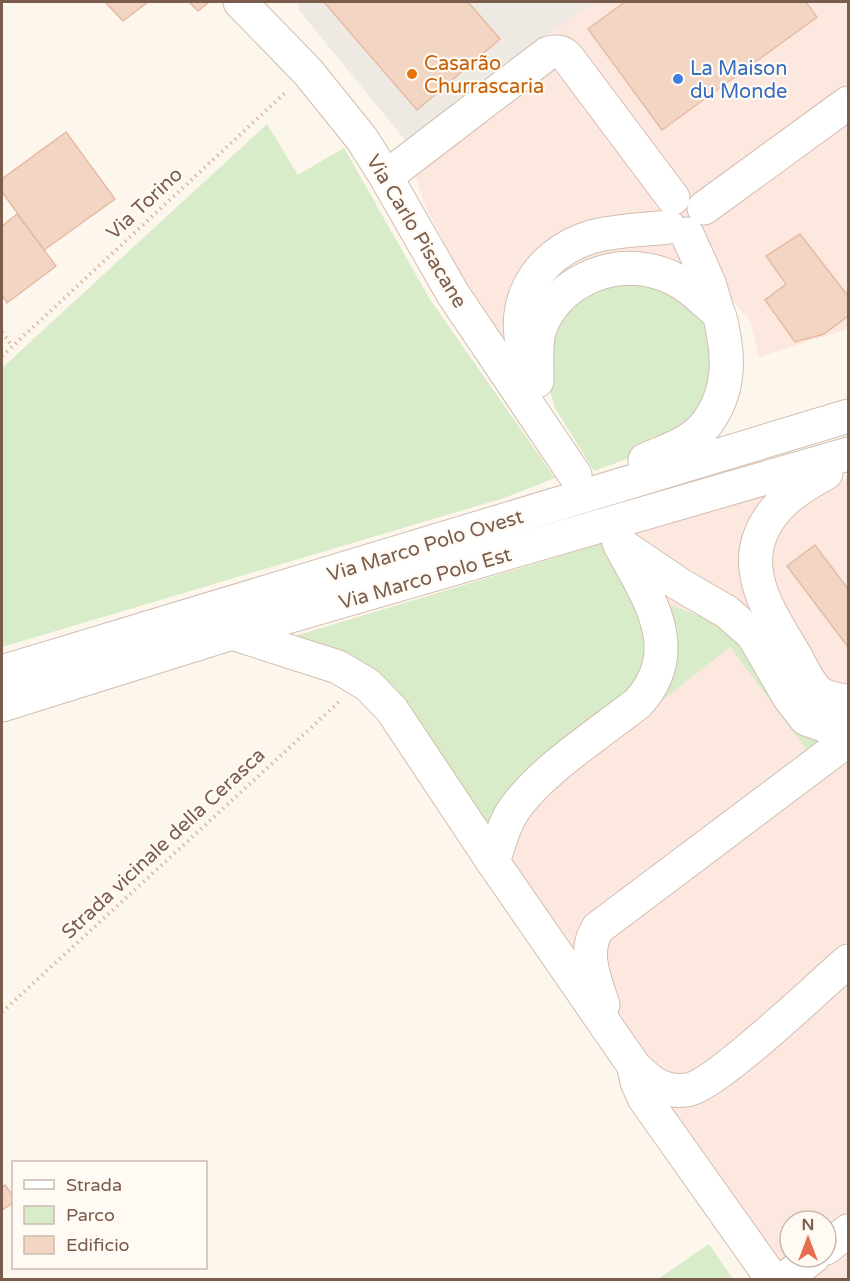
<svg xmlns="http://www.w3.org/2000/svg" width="850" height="1281" viewBox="0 0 850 1281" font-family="'Varela Round',sans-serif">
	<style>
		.commercial { fill: #fde8e0; fill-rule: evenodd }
		.industrial { fill: #efe9e4 }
		.green { fill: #d8ecc9 }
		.building { fill: #f3d5c3; stroke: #e6bba3; stroke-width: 1.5 }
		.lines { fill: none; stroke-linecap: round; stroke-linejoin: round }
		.minor-casing { stroke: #d1beb0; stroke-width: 35 }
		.path { stroke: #d9b8a5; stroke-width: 4; stroke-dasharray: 1.5 4.5; stroke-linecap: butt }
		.minor { stroke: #fff; stroke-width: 33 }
		.food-dot { fill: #e8710a; stroke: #fffaf3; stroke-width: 2 }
		.shop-dot { fill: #3f7fe0; stroke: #fffaf3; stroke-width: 2 }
		.labels { text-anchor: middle; stroke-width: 4.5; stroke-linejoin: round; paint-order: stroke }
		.food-label { font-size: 20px; fill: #c56008; stroke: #fffaf3; text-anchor: start }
		.shop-label { font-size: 20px; fill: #366cbe; stroke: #fffaf3; text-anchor: start }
		.street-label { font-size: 20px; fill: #7a5c4d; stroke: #fffaf3 }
	</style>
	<rect width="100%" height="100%" fill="#fdf6ec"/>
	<g class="commercial">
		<polygon points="593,2 848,2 848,329 759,357 750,321 715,281 627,254 600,256 572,271 509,348 461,274 424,204 406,141"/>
		<path d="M848 478V1279H767L400 699 288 638 768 494 818 487ZM790 1221H826V1257H790Z"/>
	</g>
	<polygon class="industrial" points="295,2 593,2 406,141 298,9 300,7"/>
	<g class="green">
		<polygon points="267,124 298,175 344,148 431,301 555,478 504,498 2,647 2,368"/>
		<polygon points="657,281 708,326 714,343 708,400 668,444 594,471 555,408 545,375 545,361 560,315 594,286"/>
		<polygon points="601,544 617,563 651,638 640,686 486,829 400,699 288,638"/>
		<path d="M671 605 724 626 825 740 812 757 730 647 645 714C663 685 679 668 677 633 676 623 672 615 671 605Z"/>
		<polygon points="709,1244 733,1279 658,1279"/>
	</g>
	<g class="building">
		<polygon points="105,2 148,2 123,21"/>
		<polygon points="189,2 209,2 198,11"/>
		<polygon points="324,2 468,2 500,39 417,110"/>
		<polygon points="625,2 806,2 817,17 662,130 588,29"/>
		<polygon points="66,132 115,199 44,250 2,192 2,179"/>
		<polygon points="17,214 56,266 7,303 2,295 2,226"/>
		<polygon points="800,234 848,296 848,316 824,334 795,342 765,300 786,284 766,256"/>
		<polygon points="815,545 848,589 848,647 787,566"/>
		<polygon points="5,1185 14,1197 14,1202 2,1210 2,1187"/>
	</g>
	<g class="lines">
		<g class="minor-casing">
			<g id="minor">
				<polyline points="240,2 308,72 362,139 386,177 453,294 575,475"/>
				<path d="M386 177 548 53C557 51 562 51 568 58L673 198"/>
				<polyline points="704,208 848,103"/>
				<polyline points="687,234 709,283 717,310"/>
				<path d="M529 363C504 309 535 254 591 237 616 230 643 230 669 227"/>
				<path d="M537 381C537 367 536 350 538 336 542 315 560 293 578 283 620 258 668 266 702 299 707 304 715 309 719 315 721 319 722 327 723 332 730 365 727 396 707 423 693 443 667 450 645 460"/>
				<path d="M826 473C797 489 770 506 759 539 745 581 776 623 796 657 802 668 809 684 818 692 827 699 838 700 848 701"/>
				<path d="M619 543C647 596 687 649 638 703 601 732 539 772 513 811 503 826 499 845 493 862L634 1066C649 1081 662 1093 686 1090 713 1088 822 984 848 961"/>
				<polyline points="623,546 679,584 727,612 753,635 789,697 806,719 829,727 848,725"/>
				<polyline points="232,633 338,667 368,685 392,710 493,862"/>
				<polyline points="2,672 848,416"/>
				<polyline points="2,705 232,633 848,454"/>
				<path d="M603 1005C595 980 582 952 598 928L848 740"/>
				<polyline points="634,1068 637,1082 644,1098 773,1280"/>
				<polyline points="826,1248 848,1231"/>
				<polyline points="783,1280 813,1257"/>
			</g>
		</g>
		<g class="path">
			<polyline points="2,332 12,346"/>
			<polyline points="2,356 287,91"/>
			<polyline points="2,1012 340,701"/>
		</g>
		<use href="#minor" class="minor"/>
	</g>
	<circle class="food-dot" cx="412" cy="74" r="6"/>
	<circle class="shop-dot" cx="678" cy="79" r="6"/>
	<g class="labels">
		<g class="food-label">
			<text x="424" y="70">Casarão<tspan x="424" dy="23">Churrascaria</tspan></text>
		</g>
		<g class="shop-label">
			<text x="690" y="75">La Maison<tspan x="690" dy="23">du Monde</tspan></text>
		</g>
		<g class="street-label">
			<text transform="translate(144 203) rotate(-43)" y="7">Via Torino</text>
			<text transform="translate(417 231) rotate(59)" y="7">Via Carlo Pisacane</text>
			<text transform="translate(425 545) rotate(-17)" y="7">Via Marco Polo Ovest</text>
			<text transform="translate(425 578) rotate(-16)" y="7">Via Marco Polo Est</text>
			<text transform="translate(163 843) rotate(-43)" y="7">Strada vicinale della Cerasca</text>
		</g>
	</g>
	<rect width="850" height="1281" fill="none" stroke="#7a5c4d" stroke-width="6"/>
	<rect x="12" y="1161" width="195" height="108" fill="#fffaf3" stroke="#cabbb1" stroke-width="1.5"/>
	<rect x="24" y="1180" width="30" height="9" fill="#ffffff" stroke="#cabbb1" stroke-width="1.5"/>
	<text x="66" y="1191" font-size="18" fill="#7a5c4d">Strada</text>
	<rect x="24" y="1206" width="30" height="18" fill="#d8ecc9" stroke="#cabbb1" stroke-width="1.5"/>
	<text x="66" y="1221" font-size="18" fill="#7a5c4d">Parco</text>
	<rect x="24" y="1236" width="30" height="18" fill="#f3d5c3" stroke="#cabbb1" stroke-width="1.5"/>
	<text x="66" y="1251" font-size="18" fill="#7a5c4d">Edificio</text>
	<g transform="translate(808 1239)"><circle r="28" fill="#fffaf3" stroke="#cabbb1" stroke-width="1.5"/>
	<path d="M0-4.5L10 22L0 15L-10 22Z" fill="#e76f51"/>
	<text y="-9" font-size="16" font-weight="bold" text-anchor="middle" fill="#7a5c4d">N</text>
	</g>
</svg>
